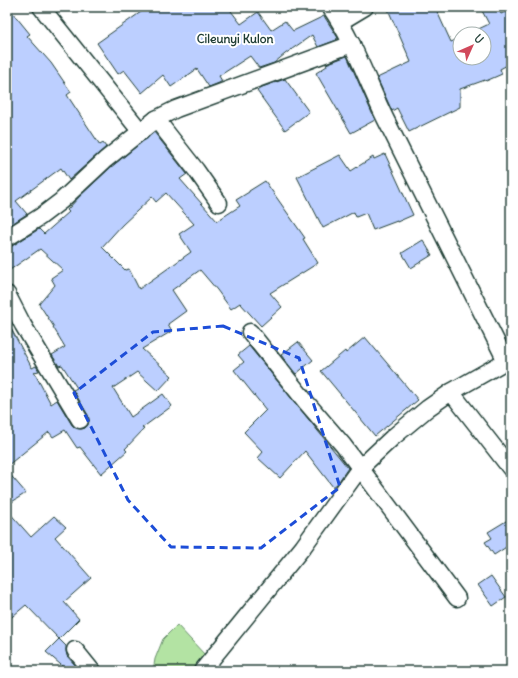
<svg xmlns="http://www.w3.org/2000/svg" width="518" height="678" viewBox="0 0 518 678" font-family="Delius,sans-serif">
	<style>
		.green { fill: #b3e3a3; stroke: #69906c }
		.building { fill: #bccfff; stroke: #1f3d34; fill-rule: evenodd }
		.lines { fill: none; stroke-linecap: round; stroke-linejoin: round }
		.minor-casing { stroke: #1f3d34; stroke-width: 19 }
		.minor { stroke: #fff; stroke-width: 16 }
		.marked { fill: none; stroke: #1d4ed8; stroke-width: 3; stroke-dasharray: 8 5; stroke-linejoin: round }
		.labels { text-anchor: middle; stroke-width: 4; stroke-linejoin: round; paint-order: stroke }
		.quarter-label { font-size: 12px; font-weight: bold; fill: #1f3d34; stroke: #fff }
	</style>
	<rect width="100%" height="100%" fill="#fff"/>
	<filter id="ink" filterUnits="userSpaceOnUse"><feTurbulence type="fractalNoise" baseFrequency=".025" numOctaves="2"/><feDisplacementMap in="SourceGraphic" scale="8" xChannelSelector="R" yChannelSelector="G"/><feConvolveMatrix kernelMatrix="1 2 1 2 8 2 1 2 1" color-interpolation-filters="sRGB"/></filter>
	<g filter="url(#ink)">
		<polygon class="green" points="177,625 220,671 153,671 155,659 163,639"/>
		<g class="building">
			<polygon points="7,7 8,7 30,34 27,36 51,63 71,92 67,95 100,145 103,143 106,147 69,180 61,168 16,201 27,214 7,227"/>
			<polygon points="148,7 228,7 241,24 258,12 271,30 285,21 293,31 324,16 338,38 336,39 337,40 318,47 312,35 285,54 274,63 259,68 250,56 219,76 222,81 219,83 209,87 197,69 171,87 163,75 142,93 124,70 118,74 97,43"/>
			<polygon points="387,7 435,7 451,42 460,38 460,58 484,58 484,34 468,34 489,24 480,7 497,7 501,14 511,9 511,63 500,69 502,74 486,81 485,80 460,89 460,107 409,132 397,108 392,111 377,78 411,62"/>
			<polygon points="347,56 375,120 351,133 316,73 327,66 326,64"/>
			<polygon points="285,79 309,112 285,130 257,91 262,87"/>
			<path d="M154 132 187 174 180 179 217 221 240 206 236 200 249 192V191L265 181 305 238 303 239 318 263 270 293 282 307 261 326 240 303 231 309 217 290 200 270 172 290 186 311 168 324 172 331 142 349 172 376 158 391 137 372 113 388 131 417 163 394 172 406 142 428 144 429 125 449 127 451 101 474 80 447 77 448 65 430 53 437 49 432 7 466V321L32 368 36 366 39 371 34 372 51 404 57 400 72 425 76 428 81 429 85 428 88 425 89 420 88 415 73 390 77 388 62 365 59 366 52 355 65 347 53 327H54L39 304 55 285 51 278 63 270 40 249 7 272V247L12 246 39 229 44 234 69 212 67 210 80 196 111 167ZM166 193 194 224 179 234 191 252 139 289 129 269 125 270 102 247 122 225 152 197 156 202Z"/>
			<polygon points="385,154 413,215 397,222 397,221 373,230 366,213 356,217 354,212 323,228 297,177 340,155 351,171 373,157 374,159"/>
			<polygon points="423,240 432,255 411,268 402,253"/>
			<polygon points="365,337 418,400 375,436 321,371 345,351 346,353"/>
			<polygon points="298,342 313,360 296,374 281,355"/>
			<polygon points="249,346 348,468 337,484 333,487 305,451 280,478 258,458 263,452 244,432 266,410 234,370 244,362 238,355"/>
			<polygon points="7,471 26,493 7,505"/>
			<polygon points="7,510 31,537 54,516 66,527 55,537 91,578 64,602 79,619 59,639 26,605 7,621"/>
			<polygon points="511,518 511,544 494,555 485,542 492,538 488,532"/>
			<polygon points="491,576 506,597 493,606 478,585"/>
			<polygon points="59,639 66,646 66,651 67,656 76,666 72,671 68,671 46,652"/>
		</g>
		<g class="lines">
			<g class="minor-casing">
				<g id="minor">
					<polyline points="41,7 141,132"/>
					<path d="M330 7C354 41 367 81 385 118 426 199 466 280 506 361"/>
					<polyline points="340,22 365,7"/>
					<polyline points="156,119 196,170 219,203"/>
					<polyline points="7,238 40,217 61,201 105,160 156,119 176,109 352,44"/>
					<polyline points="7,294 23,325 80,420"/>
					<polyline points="250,332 306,402 343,445 457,598"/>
					<polyline points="451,392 511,469"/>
					<polyline points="75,650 92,671"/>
					<polyline points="202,671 303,547 360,468 392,438 428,408 451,392 511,358"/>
				</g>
			</g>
			<use href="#minor" class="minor"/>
		</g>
	</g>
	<path class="marked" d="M223 326 299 358 340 487 261 548 171 547 128 500 74 393 153 332Z"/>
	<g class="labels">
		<g class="quarter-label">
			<text x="235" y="43">Cileunyi Kulon</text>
		</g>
	</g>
	<rect width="518" height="678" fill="none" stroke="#fff" stroke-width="24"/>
	<rect x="12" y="12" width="494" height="654" fill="none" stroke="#1f3d34" stroke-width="1.5" filter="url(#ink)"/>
	<g transform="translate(472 46) rotate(45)"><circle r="19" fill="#ffffff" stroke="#a5b1ae"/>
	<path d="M0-3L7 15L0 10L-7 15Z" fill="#d1495b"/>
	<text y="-6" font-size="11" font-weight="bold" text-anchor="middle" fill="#1f3d34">U</text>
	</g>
</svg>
